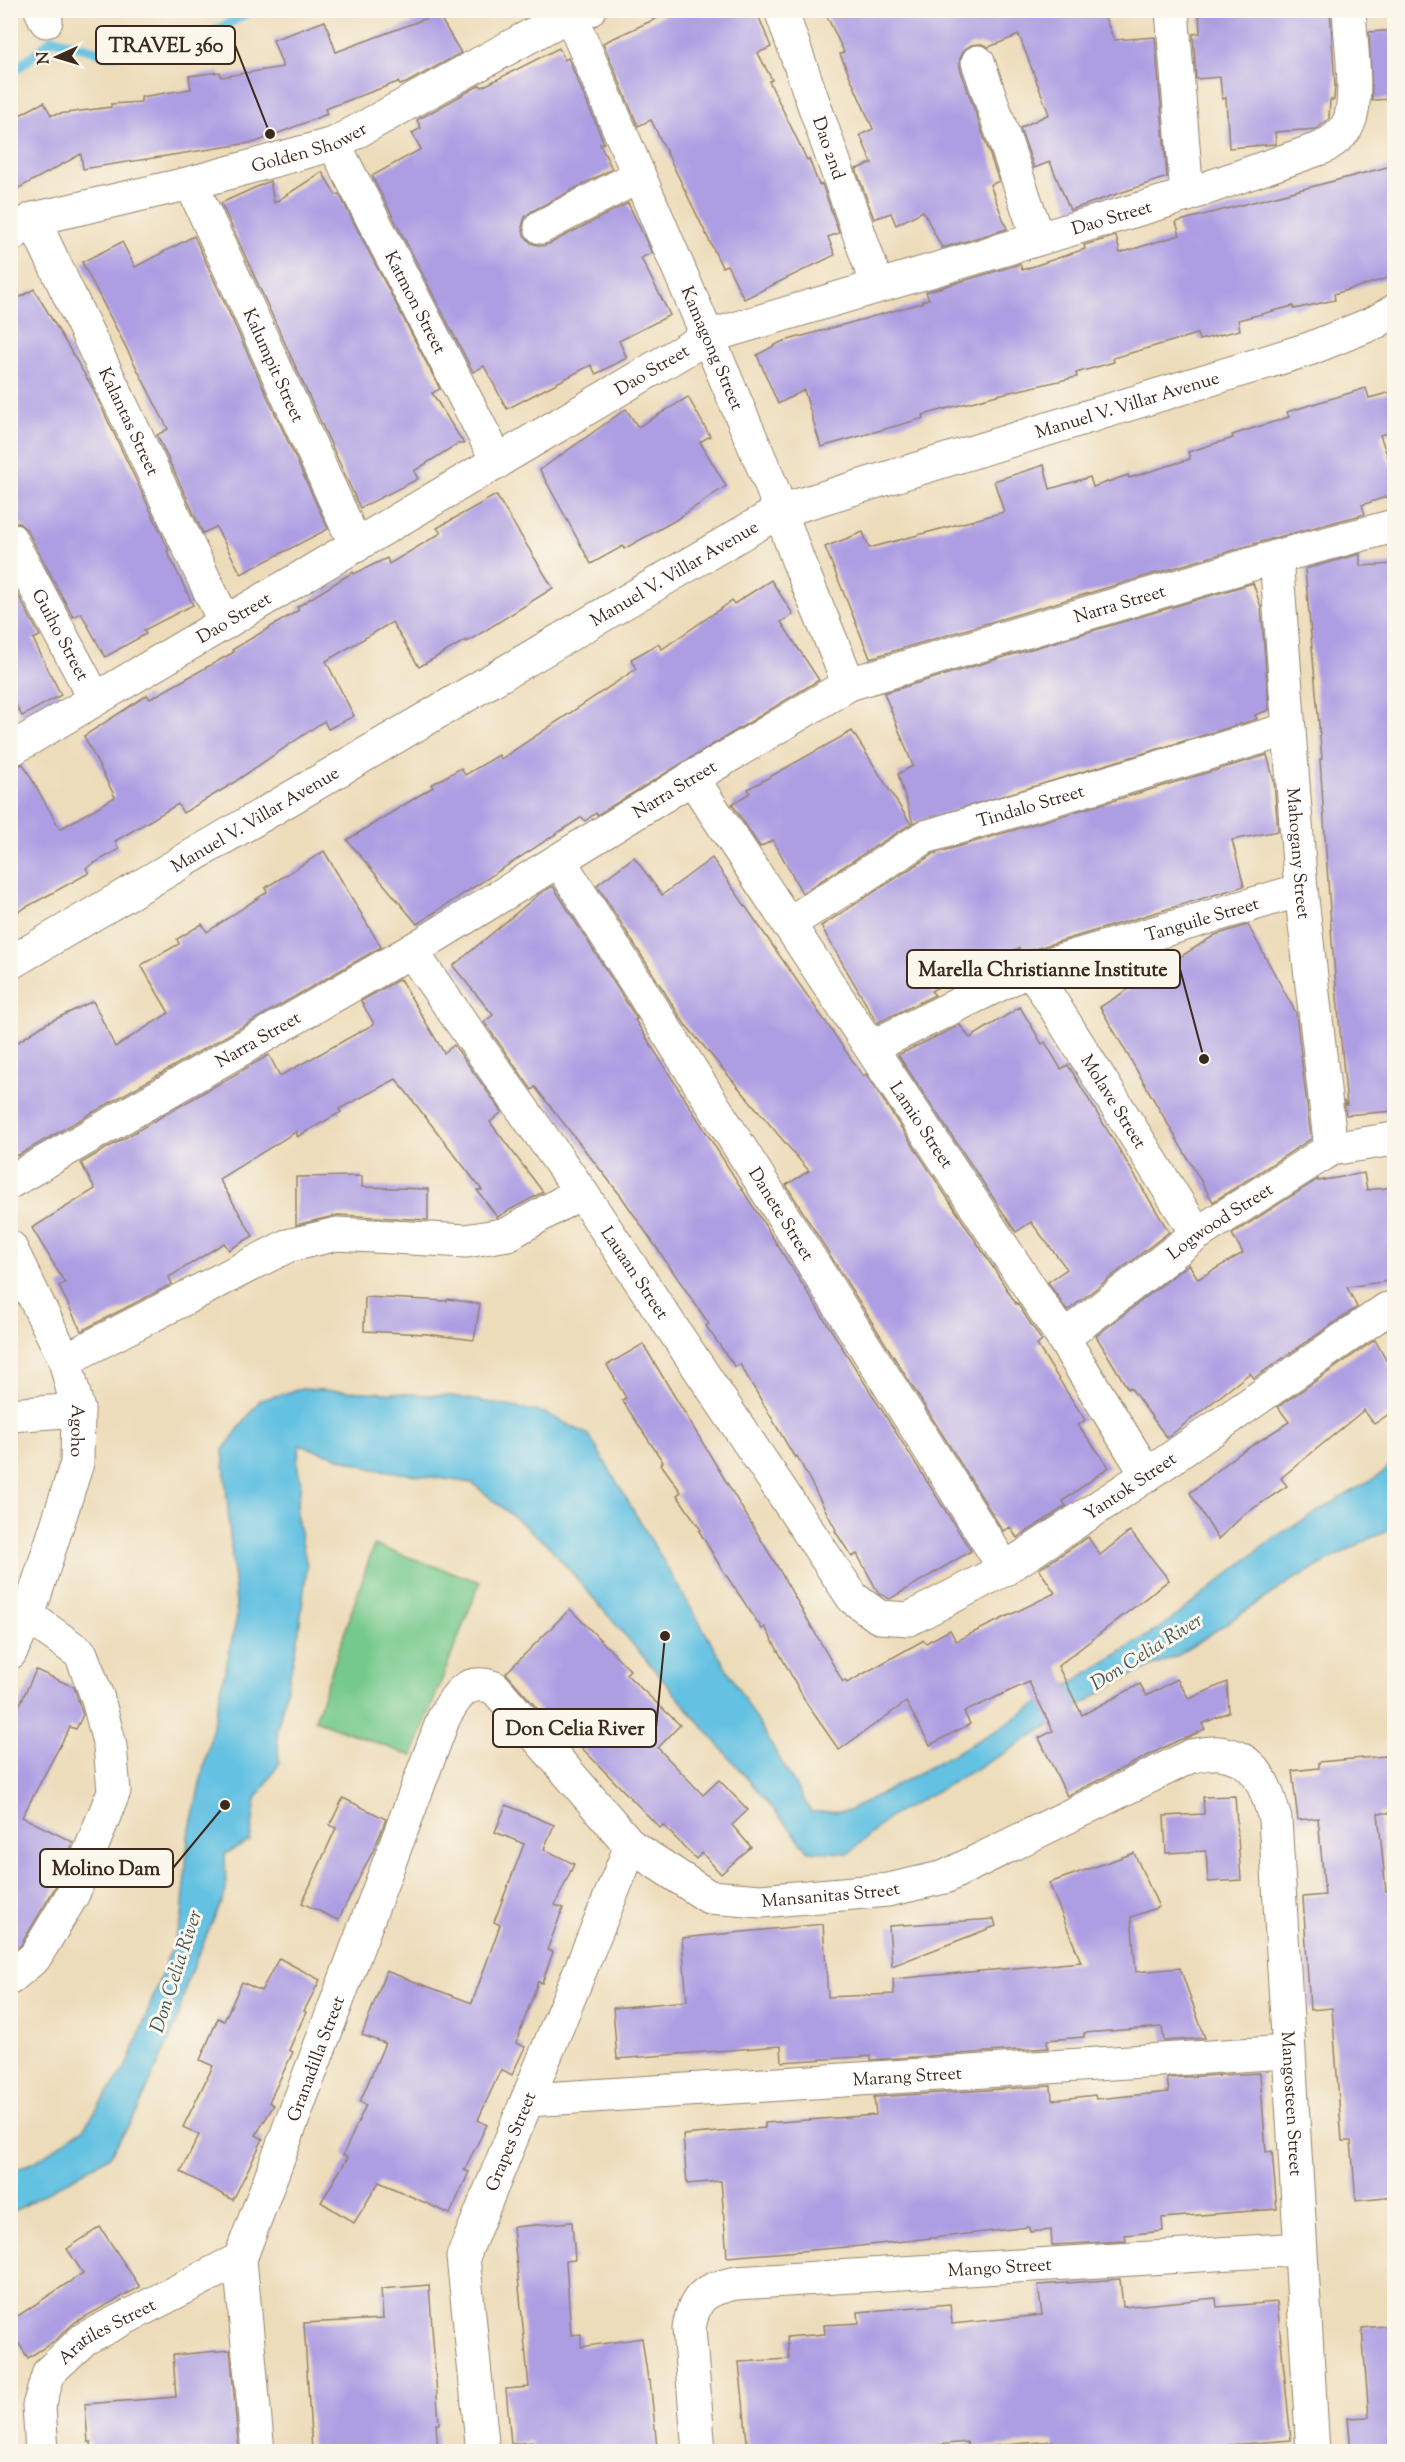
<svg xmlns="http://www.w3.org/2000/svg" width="1405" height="2462" viewBox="0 0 1405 2462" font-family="'Sorts Mill Goudy',serif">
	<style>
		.green { fill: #76c98c; stroke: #587a55; stroke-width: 1.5 }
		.water { fill: #64c1e2; stroke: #507680; stroke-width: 1.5 }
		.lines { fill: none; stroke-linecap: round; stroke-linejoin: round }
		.stream { stroke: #64c1e2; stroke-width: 10 }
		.building { fill: #ad9ee3 }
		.minor-casing { stroke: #94836c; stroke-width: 35 }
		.tertiary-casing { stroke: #94836c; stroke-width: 35 }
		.minor { stroke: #fff; stroke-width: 33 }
		.tertiary { stroke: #fff; stroke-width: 33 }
		.labels { text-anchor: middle; stroke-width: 6; stroke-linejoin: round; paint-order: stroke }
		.street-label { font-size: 18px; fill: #3b2a1e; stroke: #fbf7ec }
		.water-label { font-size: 20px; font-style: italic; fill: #475759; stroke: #fbf7ec }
		.leader { fill: none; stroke: #3b2a1e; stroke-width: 2 }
		.callout-dot { fill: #3b2a1e; stroke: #fbf7ec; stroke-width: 2 }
		.callout { fill: #fbf7ec; stroke: #3b2a1e; stroke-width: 2 }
		.callout-label { font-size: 20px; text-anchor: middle; font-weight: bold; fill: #3b2a1e }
	</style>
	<rect width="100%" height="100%" fill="#fbf7ec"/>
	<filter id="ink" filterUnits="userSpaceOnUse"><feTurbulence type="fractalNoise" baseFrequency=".0167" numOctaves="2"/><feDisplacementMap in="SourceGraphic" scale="12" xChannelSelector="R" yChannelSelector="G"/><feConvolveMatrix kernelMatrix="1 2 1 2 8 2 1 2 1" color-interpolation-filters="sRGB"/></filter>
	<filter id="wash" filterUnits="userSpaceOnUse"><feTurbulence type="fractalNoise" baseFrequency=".008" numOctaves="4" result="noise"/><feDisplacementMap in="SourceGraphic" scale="24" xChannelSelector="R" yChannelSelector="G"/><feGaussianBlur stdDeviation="1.35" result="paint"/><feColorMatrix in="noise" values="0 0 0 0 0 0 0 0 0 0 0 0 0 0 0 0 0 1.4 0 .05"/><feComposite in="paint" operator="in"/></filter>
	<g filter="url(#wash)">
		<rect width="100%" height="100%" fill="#eddcba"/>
		<polygon class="green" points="374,1545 480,1582 412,1756 315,1720"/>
		<polygon class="water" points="301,1389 453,1396 545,1413 589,1435 811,1812 849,1811 986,1736 1166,1624 1275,1537 1383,1473 1394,1461 1394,1528 1364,1541 1289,1582 1177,1656 1121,1680 1008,1751 890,1817 849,1853 809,1851 548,1545 472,1483 374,1469 300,1445 297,1463 301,1484 296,1513 307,1566 298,1639 277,1730 279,1764 256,1799 250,1841 225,1854 226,1891 189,1976 176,2024 137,2112 109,2157 11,2213 10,2172 36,2161 83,2129 129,2062 182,1919 188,1838 237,1617 223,1450 260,1400"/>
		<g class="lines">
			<polyline class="stream" points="10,72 19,67 53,39 108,55 203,38 252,10"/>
		</g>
		<g id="blocks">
			<g class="building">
				<polygon points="675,10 756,10 771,47 758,53 772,80 769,81 807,160 809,159 819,185 822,184 839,233 828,237 835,255 744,299 727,265 722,267 651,120 638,126 603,43"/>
				<polygon points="824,10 1102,10 1114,40 1155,37 1167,177 1070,210 1050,162 1034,168 1020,128 1049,114 1019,35 989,47 981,44 971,45 964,50 960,59 960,68 999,181 990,185 1007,229 942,248 923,211 896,225 891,213 874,219 856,169 872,163 860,135 873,129 840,54 844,52"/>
				<polygon points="1199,10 1330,10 1335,85 1334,100 1330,100 1329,119 1317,129 1275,132 1276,144 1229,148 1226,98 1222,99 1220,77 1196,79 1193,34 1200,33"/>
				<polygon points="438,14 461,53 406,83 400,85 398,82 325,109 327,114 256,142 83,169 81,154 10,193 10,120 44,102 51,115 111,107 111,104 141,102 141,97 191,89 189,76 220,72 221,77 283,67 273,40 325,21 336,52"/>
				<polygon points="1395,30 1395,99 1372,100 1369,32"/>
				<polygon points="559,48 565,60 568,58 604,143 600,144 612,169 532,211 525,217 522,227 524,235 531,243 541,246 549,244 628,203 652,253 641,258 670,315 619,341 627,358 596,374 591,365 507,409 484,366 473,372 372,176 421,149 412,133 421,128 417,120 480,85 482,87"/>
				<polygon points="1395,165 1395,276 1334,294 1335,300 1294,309 1293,306 1238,320 1240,330 1199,340 1197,334 1113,358 1114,362 1076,373 1077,377 997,395 923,415 924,418 821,447 804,390 778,404 757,355 781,342 922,303 922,301 929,299 926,292 1020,264 1022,270 1085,249 1084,245 1116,236 1120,253 1180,235 1176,222"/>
				<polygon points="322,172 336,195 339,194 440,389 432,393 464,444 457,444 414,471 418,479 360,508 221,203 270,181 274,203"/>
				<polygon points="194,236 328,529 241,574 216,527 203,533 157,435 168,429 82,262 122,242 135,267"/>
				<polygon points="34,289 91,385 169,550 167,551 193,605 144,630 146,634 105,657 81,613 73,617 27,530 19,523 10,520 10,303"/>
				<polygon points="1366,388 1369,398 1395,391 1395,431 1380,435 1395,477 1395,494 1362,505 1365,514 1271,539 870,658 825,547 863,532 869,548 1004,512 994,481 1044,465 1050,489 1090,477 1093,487 1128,475 1129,478 1190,459 1188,452 1233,438 1232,435 1289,417 1287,412"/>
				<polygon points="688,397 710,436 700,442 726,486 674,521 624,549 623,546 591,564 540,470 626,409 638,427"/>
				<polygon points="496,495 553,588 467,642 466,640 419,667 392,622 326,661 354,716 328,729 324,721 227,787 183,813 178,804 115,841 119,849 86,868 89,873 10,916 10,769 23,764 60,829 115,797 84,736 147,695 150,699 234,652 232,650 299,610 297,607 353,572 354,574 387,558 389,564 441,533 437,528"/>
				<polygon points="1360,554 1360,566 1395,564 1395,1111 1346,1115 1344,1101 1347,1106 1332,942 1320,759 1322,759 1305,569"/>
				<polygon points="10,580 40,636 33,639 61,695 22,716 10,694"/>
				<polygon points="771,580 793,614 781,622 819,680 597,815 596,813 585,821 582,817 417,924 347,840 433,787 431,785 461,768 465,775 499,755 501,759 636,669 631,659 658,644 662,649 732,601 734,604"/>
				<polygon points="1253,583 1261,607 1269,710 1255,715 1257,719 913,823 898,774 913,766 884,693"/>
				<polygon points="852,731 911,824 802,893 773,840 760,847 732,804 750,793 748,789"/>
				<polygon points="1267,755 1274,781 1278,831 1232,840 1244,886 1021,953 1019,948 941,979 944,984 931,991 935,995 877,1023 821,926 933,854"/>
				<polygon points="324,851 381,947 17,1156 10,1143 10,1047 47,1023 93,1001 115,1047 169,1013 141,965 179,944 177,939 202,924 207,932 267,892 265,888"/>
				<polygon points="634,857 662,895 712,858 863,1076 866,1074 998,1275 1016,1304 1017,1303 1042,1341 1037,1345 1085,1420 1078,1425 1109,1467 1063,1501 1066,1506 1017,1538 1010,1527 1003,1531 786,1185 809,1171 684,1023 597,885"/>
				<polygon points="553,886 637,1019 635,1020 971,1551 890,1599 879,1594 857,1554 852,1557 835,1531 836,1530 797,1456 795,1458 740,1364 735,1367 706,1326 709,1324 621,1196 535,1087 532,1090 484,1022 493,1015 453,966 539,894"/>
				<polygon points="1248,925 1296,1013 1311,1139 1213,1202 1100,1007 1215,935"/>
				<polygon points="400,979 444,1053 454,1045 502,1112 490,1122 543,1192 497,1217 477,1190 482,1190 396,1079 339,1109 341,1112 297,1137 297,1131 219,1179 253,1236 229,1250 224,1243 169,1277 172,1284 81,1331 59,1286 65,1283 32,1228 95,1189 81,1163 269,1055 280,1076 374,1024 361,1001"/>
				<polygon points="1020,1007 1042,1044 1045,1042 1061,1069 1068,1065 1169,1232 1067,1311 1048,1282 1067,1269 1031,1222 1016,1232 898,1055 960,1025 970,1038"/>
				<polygon points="1364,1173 1367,1190 1395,1187 1395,1280 1347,1287 1357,1307 1254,1378 1250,1373 1167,1438 1130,1387 1128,1389 1096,1336 1189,1264 1198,1279 1243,1253 1232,1234 1318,1179 1318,1181"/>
				<polygon points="362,1176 362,1187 428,1189 428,1220 338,1215 296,1225 296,1177"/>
				<polygon points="365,1297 447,1301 448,1299 480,1304 474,1340 426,1334 364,1331"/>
				<polygon points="1375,1340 1395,1376 1395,1410 1374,1424 1364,1410 1281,1478 1287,1486 1245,1514 1218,1539 1190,1493 1237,1455 1289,1422 1278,1407"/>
				<polygon points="643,1344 777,1566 843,1682 845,1680 847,1683 924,1640 926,1643 950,1630 956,1641 1055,1593 1039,1569 1088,1537 1100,1555 1130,1531 1169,1580 1058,1666 1082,1715 1140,1684 1147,1696 1177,1679 1189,1699 1227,1682 1229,1712 1202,1724 1205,1729 1189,1737 1179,1740 1067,1796 1039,1738 1053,1731 1029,1682 964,1712 970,1724 930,1745 906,1702 839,1750 807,1704 765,1627 762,1629 720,1566 699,1531 701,1530 677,1495 681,1492 661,1464 663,1462 622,1400 626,1398 607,1365"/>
				<polygon points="570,1609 630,1670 626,1674 680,1725 658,1748 703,1795 719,1780 748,1810 732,1825 751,1847 721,1874 702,1853 696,1859 663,1825 660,1828 568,1734 563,1738 506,1673"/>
				<polygon points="36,1670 74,1687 83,1715 76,1729 70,1727 22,1817 73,1842 56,1886 21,1945 10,1953 10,1725"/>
				<polygon points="1386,1756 1390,1813 1378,1813 1386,1891 1395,1890 1395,2197 1356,2201 1351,2141 1342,2141 1332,2008 1310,2010 1303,1897 1325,1895 1318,1818 1298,1820 1292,1771 1319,1768 1319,1762"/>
				<polygon points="1235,1796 1241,1880 1208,1882 1206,1851 1166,1853 1164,1816 1204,1814 1203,1797"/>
				<polygon points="343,1798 386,1819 375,1847 338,1920 302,1903 336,1828 330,1825"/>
				<polygon points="506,1805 554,1825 544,1849 574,1864 555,1905 563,1908 547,1950 553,1952 542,1983 538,1982 516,2043 525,2047 512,2075 501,2069 478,2120 487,2125 464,2170 469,2172 450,2214 379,2182 354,2223 321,2202 348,2157 343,2155 366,2105 360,2102 385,2043 362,2035 386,1971 472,2003 500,1925 494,1922 524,1844 495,1832"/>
				<polygon points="1134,1853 1159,1907 1131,1917 1136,1972 1180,1968 1205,2038 1164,2041 1162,2027 1084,2033 1084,2037 1047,2040 1048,2048 871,2060 871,2056 782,2062 781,2046 617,2059 613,2008 687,2001 682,1938 823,1924 828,1997 894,1994 893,1979 1081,1962 1049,1883"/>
				<polygon points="994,1919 996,1926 892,1966 889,1926"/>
				<polygon points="279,1958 320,1980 304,2011 306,2012 289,2050 293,2052 269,2102 274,2105 256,2135 263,2139 233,2200 181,2172 199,2135 183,2127 213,2066 200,2060 218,2018 224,2021 242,1982 261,1991"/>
				<polygon points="1260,2073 1266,2152 1272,2151 1277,2209 1162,2218 1163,2231 1125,2235 1126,2241 1052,2245 1051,2230 1030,2232 1029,2227 860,2246 727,2257 721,2181 687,2184 683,2135 765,2128 765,2123 876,2115 874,2097 1051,2086 1052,2100 1095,2095 1096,2099 1169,2092 1167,2078 1218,2075 1219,2077 1219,2075"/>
				<polygon points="572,2222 575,2260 566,2261 571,2335 581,2334 581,2347 642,2338 648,2380 650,2380 657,2447 611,2451 532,2451 532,2442 511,2444 506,2389 529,2387 513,2227"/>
				<polygon points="100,2227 140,2287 75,2322 53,2342 28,2358 10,2330 10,2321 83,2273 67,2249"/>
				<polygon points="1120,2279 1123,2307 1216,2298 1217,2307 1277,2302 1291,2440 1229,2445 1229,2449 1182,2451 1054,2451 1053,2441 968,2448 967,2442 907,2448 907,2451 748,2451 739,2362 789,2359 787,2337 825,2334 824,2325 859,2323 858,2312 950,2304 952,2324 1042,2315 1038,2285"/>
				<polygon points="429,2285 439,2424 436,2424 438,2451 312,2451 304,2323 383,2319 381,2289"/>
				<polygon points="1395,2325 1395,2451 1351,2451 1348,2418 1369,2417 1362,2328"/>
				<polygon points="230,2350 239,2451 92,2451 91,2442 88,2442 85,2404 176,2397 173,2355"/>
			</g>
		</g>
	</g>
	<g filter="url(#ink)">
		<use href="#blocks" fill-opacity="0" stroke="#94836c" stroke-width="1.5"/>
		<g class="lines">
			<g class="minor-casing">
				<g id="minor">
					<polyline points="41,10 46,21"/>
					<path id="s1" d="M781 10 877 285"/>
					<polyline points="1172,11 1187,195"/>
					<path id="s2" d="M570 14 771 485 797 558 849 684"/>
					<polyline points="978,62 1038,238"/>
					<path id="s3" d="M334 144 498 462"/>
					<path id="s4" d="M191 183 356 546"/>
					<path id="s5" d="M33 219 225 623"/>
					<polyline points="541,227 639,176"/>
					<path id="s6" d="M10 236 33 219 191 183 334 144 570 14 589 10"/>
					<path id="s7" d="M10 539 95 699"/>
					<path id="s8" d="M1276 557 1301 890 1331 1149"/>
					<path id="s9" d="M10 750 707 337 1187 195 1324 147C1333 141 1344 134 1348 124 1360 101 1350 37 1349 10"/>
					<path id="s10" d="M692 778 1063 1338 1147 1475"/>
					<path id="s11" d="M559 860 1005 1569"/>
					<path id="s12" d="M788 924 925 837 1289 729"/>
					<path id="s13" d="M411 951 581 1192 853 1598 879 1617 909 1619 1005 1569 1147 1475 1387 1309 1394 1308"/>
					<path id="s14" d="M1031 969 1197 1234"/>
					<path id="s15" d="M871 1047 1031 969 1301 890"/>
					<path id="s16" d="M10 1182 411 951 692 778 849 684 1276 557 1394 526"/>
					<path id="s17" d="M10 1247 65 1360 78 1410 77 1463 28 1616 10 1653"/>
					<path id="s18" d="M1063 1338 1197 1234 1331 1149 1394 1139"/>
					<polyline points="65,1360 287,1246 337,1234 466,1241 508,1234 581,1192"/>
					<polyline points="10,1415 78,1410"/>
					<polyline points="10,1978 35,1957 73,1894 114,1791 110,1746 98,1699 81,1654 28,1616"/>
					<path id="s19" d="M528 2100 1287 2052"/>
					<path id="s20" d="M42 2452 39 2406 49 2372 84 2339 240 2259"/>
					<path id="s21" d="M258 2452 240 2259 444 1717C457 1695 466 1677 495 1688L631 1846 709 1897 761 1901 888 1890 945 1877 1191 1756C1200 1755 1211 1752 1219 1753 1258 1757 1266 1788 1275 1819L1313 2452"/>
					<path id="s22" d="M483 2452 463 2257 631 1846"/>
					<path id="s23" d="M699 2452 689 2329C694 2296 704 2290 736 2283L1300 2249"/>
				</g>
			</g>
			<g class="tertiary-casing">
				<g id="tertiary">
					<path id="s24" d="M10 963 780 511 1309 349 1376 322 1394 311"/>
				</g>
			</g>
			<use href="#minor" class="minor"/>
			<use href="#tertiary" class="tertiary"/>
		</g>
	</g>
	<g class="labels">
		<g class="street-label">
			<text dy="6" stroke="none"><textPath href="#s6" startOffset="314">Golden Shower</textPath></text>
			<text dy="6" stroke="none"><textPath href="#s1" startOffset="146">Dao 2nd</textPath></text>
			<text dy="6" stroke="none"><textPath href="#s9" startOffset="1232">Dao Street</textPath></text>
			<text dy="6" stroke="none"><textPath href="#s3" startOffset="178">Katmon Street</textPath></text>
			<text dy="6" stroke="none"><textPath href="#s2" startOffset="363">Kamagong Street</textPath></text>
			<text dy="6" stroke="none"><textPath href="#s4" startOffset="200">Kalumpit Street</textPath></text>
			<text dy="6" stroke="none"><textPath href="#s9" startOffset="746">Dao Street</textPath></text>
			<text dy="6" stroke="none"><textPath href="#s24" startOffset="1256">Manuel V. Villar Avenue</textPath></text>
			<text dy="6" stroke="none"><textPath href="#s5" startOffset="224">Kalantas Street</textPath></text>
			<text dy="6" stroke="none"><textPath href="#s24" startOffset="770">Manuel V. Villar Avenue</textPath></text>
			<text dy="6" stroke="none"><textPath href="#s16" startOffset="1258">Narra Street</textPath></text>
			<text dy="6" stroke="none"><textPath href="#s9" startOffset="260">Dao Street</textPath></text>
			<text dy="6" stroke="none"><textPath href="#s7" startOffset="108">Guiho Street</textPath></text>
			<text dy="6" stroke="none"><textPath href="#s16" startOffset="772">Narra Street</textPath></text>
			<text dy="6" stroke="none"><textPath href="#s12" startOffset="272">Tindalo Street</textPath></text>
			<text dy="6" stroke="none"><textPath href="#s24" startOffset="284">Manuel V. Villar Avenue</textPath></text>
			<text dy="6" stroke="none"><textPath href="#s8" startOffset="297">Mahogany Street</textPath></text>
			<text dy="6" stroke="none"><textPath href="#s15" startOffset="356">Tanguile Street</textPath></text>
			<text dy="6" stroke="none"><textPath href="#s16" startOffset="286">Narra Street</textPath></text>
			<text dy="6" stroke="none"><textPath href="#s14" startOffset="156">Molave Street</textPath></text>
			<text dy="6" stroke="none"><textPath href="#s10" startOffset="416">Lamio Street</textPath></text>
			<text dy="6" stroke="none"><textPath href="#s11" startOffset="418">Danete Street</textPath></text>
			<text dy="6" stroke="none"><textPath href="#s18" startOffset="196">Logwood Street</textPath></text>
			<text dy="6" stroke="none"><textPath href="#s13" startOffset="392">Lauaan Street</textPath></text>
			<text dy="6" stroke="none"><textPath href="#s17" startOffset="198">Agoho</textPath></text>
			<text dy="6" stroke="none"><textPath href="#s13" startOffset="1104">Yantok Street</textPath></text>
			<text dy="6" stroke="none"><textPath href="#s21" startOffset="1263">Mansanitas Street</textPath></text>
			<text dy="6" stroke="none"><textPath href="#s21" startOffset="408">Granadilla Street</textPath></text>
			<text dy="6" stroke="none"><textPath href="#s19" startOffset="380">Marang Street</textPath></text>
			<text dy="6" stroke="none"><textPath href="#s21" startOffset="2060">Mangosteen Street</textPath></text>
			<text dy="6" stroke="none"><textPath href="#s22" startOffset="321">Grapes Street</textPath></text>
			<text dy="6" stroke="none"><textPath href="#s23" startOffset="460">Mango Street</textPath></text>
			<text dy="6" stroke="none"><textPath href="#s20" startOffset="153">Aratiles Street</textPath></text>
		</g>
		<g class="water-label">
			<text transform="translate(1146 1651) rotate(-32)" y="7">Don Celia River</text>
			<text transform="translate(175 1971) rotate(-72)" y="7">Don Celia River</text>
		</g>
	</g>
	<path class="leader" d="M270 134L235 45M1204 1059L1180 969M665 1636L656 1728M225 1805L173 1868"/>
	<g class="callout-dot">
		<circle cx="270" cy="134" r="6"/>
		<circle cx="1204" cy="1059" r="6"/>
		<circle cx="665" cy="1636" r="6"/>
		<circle cx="225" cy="1805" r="6"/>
	</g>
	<g class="callout">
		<rect x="96" y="26" width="139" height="38" rx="6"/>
		<rect x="907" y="950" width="273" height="38" rx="6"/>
		<rect x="493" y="1709" width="163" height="38" rx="6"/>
		<rect x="40" y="1849" width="133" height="38" rx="6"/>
	</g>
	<g class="callout-label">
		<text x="166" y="52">TRAVEL 360</text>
		<text x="1043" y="976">Marella Christianne Institute</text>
		<text x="575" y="1735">Don Celia River</text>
		<text x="106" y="1875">Molino Dam</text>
	</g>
	<rect width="1405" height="2462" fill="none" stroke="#fbf7ec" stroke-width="36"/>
	<g transform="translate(57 57) rotate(266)" stroke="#fbf7ec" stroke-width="4.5" paint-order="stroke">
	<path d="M0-4.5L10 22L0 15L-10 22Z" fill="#3b2a1e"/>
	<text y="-9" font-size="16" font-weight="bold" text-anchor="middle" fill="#3b2a1e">N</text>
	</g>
</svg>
